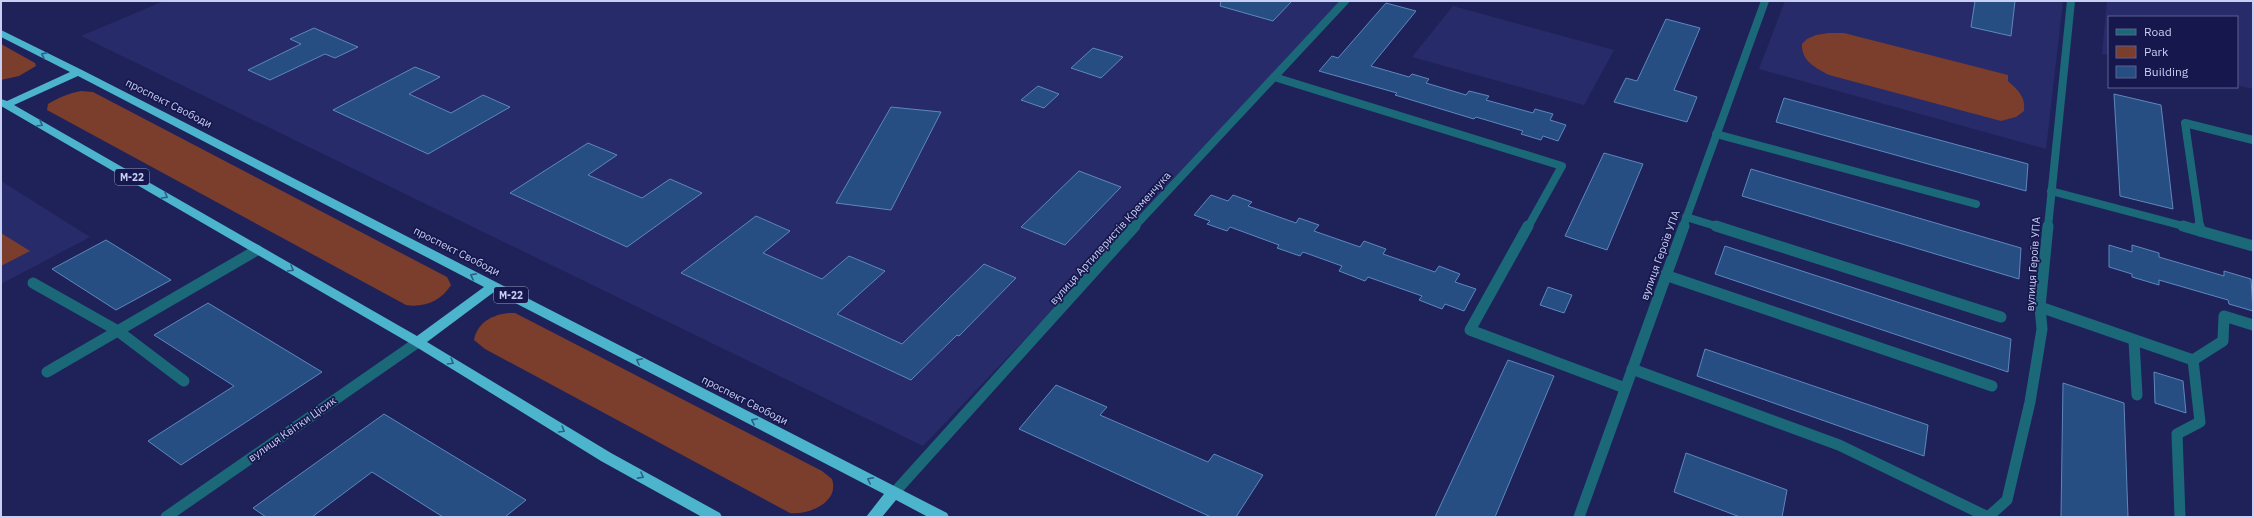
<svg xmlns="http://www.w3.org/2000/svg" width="2254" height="518" viewBox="0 0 2254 518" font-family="'IBM Plex Sans',sans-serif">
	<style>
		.built { fill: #272b69 }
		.green { fill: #7b3d2c }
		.building { fill: #264e82; stroke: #5d87be }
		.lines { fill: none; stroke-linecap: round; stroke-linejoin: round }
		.lane-far1 { stroke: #1b6879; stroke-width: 8 }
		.lane { stroke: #1b6879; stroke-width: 11 }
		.street-far1 { stroke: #1b6879; stroke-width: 8 }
		.street { stroke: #1b6879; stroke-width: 11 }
		.highway { fill: #4cb4cd; fill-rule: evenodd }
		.oneway { stroke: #2e5e87 }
		.labels { text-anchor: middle; stroke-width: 3.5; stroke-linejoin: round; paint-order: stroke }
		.shield { fill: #16174d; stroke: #9398c0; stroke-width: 1 }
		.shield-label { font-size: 10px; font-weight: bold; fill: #c8cff2 }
		.street-label { font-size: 11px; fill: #c8cff2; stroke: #16174d }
	</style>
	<rect width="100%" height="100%" fill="#1f2259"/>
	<g class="built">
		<polygon points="164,1 1347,1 923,446 81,36"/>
		<polygon points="1785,1 2063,1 2046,149 1759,69"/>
		<polygon points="2107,1 2253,1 2253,89 2237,85 2237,17 2109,17 2109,55 2102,54"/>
		<polygon points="1453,6 1614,50 1584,105 1412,57"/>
		<polygon points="1,181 90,237 1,284"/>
	</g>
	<g class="green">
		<path d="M1829 33H1844L2008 75V81C2018 90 2026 97 2024 111L2016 117 2001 121 1829 75C1816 68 1801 61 1802 44L1807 39 1816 35Z"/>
		<polygon points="1,44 35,63 36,66 19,76 1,80"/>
		<path d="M81 91 93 92 447 277 451 285C441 301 424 308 406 305L47 110 48 104C58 98 69 93 81 91Z"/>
		<polygon points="1,233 30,251 1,266"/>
		<path d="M515 313 822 471 832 479C840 503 808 515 790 513L485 349 474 340C477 321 497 312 515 313Z"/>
	</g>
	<g class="building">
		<polygon points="1221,1 1292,1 1273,21 1220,6"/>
		<polygon points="1975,1 2015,1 2011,36 1971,27"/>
		<polygon points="1386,3 1416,11 1371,66 1409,77 1412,74 1429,79 1426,83 1466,95 1469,91 1489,96 1486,100 1533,113 1535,109 1553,114 1550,120 1566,125 1558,141 1543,136 1541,140 1521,134 1523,131 1476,117 1474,119 1395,95 1397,93 1319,71 1332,56 1338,58"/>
		<polygon points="1666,19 1700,28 1674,90 1697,97 1687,122 1614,102 1626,78 1637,81"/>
		<polygon points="314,28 358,47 335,58 325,54 270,80 248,70 301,44 290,39"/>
		<polygon points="1093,48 1123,57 1101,78 1071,68"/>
		<polygon points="415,67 440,77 409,94 451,113 483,95 510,107 428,154 333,110"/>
		<polygon points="1038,86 1059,94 1044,108 1021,100"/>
		<polygon points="2114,94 2161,105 2173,209 2120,196"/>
		<polygon points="1784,98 2028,164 2026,191 1776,122"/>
		<polygon points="891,107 941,112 891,210 836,203"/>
		<polygon points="588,143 617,155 588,175 642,198 670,179 702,193 627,247 510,193"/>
		<polygon points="1604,153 1643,164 1607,250 1565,236"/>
		<polygon points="1751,169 2021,248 2019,279 1742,196"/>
		<polygon points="1079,171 1121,187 1065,245 1021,227"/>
		<polygon points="1211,195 1228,201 1233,195 1252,202 1248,206 1296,223 1299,218 1319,225 1314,231 1360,247 1364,241 1386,249 1383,254 1435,272 1439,266 1460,274 1455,282 1476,289 1464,311 1445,304 1442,309 1419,300 1422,296 1368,277 1365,281 1339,271 1342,266 1303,252 1300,256 1277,248 1279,245 1230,227 1227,231 1207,224 1210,221 1194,215"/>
		<polygon points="756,216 790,231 763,253 822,279 849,256 885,271 837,314 902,344 984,264 1016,278 959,336 957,335 911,380 681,273"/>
		<polygon points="106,240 171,280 116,310 52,269"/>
		<polygon points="2109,245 2132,252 2132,245 2159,253 2159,257 2224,276 2224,271 2251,279 2253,311 2229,304 2228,300 2159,280 2159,285 2132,277 2132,274 2109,267"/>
		<polygon points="1725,246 2011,339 2008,372 1715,274"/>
		<polygon points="1548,287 1572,295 1564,313 1540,305"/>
		<polygon points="208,303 322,372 181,465 148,441 234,386 154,335"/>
		<polygon points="1705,349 1928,425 1924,456 1697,376"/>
		<polygon points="1508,360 1554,376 1495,517 1435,517"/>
		<polygon points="2154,372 2183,381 2186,413 2155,403"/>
		<polygon points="2063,383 2124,403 2128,517 2061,517"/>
		<polygon points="1056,385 1107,407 1100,415 1208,462 1214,454 1263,475 1236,517 1211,517 1019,429"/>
		<polygon points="384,414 526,500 505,517 443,517 372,472 312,517 266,517 253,508"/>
		<polygon points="1686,453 1787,490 1782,517 1740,517 1674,492"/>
	</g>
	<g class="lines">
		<g class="lane-far1">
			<polyline points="1274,77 1562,166 1528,227"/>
			<polyline points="1716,134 1976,204"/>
			<polyline points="2051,191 2187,227"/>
			<polyline points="1686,217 1719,227"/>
			<polyline points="2200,227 2185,123 2253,140"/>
		</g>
		<g class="lane">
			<polyline points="1528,226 1470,330 1625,388"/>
			<polyline points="1716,226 2001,317"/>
			<polyline points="2183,226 2200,231 2199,226"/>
			<polyline points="2200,231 2253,246"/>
			<polyline points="1665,275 1992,386"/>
			<polyline points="33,283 118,331 184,381"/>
			<polyline points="2040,307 2193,360 2223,341 2224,316 2253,325"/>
			<polyline points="2134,341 2137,395"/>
			<polyline points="1632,369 1839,445 1988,517"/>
			<polyline points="47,372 257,250"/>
			<polyline points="2180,517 2177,434 2200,422 2193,360"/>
		</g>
		<g class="street-far1">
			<polyline points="1134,227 1345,1"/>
			<polyline points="1683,227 1765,1"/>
			<polyline points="2048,227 2071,1"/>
		</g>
		<g class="street">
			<polyline points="894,493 1135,226"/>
			<polyline points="166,517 418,342"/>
			<polyline points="1579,517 1684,226"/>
			<polyline points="1988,517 2007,500 2030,402 2042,329 2040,307 2048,226"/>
		</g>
		<path class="highway" d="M1 30 82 70 947 513 949 517H928L896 500 882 517H866L884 494 494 292 427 342 611 453 720 513 722 517H702L601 461 413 345 1 106V99L7 101 70 72 1 37ZM78 76 484 287 417 336 14 105Z"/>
	</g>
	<defs><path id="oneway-chevron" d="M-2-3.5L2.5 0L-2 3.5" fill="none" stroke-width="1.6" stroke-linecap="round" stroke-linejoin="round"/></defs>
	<g class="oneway">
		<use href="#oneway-chevron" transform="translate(44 55) rotate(-153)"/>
		<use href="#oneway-chevron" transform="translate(40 124) rotate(30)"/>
		<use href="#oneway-chevron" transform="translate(165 196) rotate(30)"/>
		<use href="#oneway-chevron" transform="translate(291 269) rotate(30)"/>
		<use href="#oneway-chevron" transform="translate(473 276) rotate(-153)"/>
		<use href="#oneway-chevron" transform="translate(639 361) rotate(-153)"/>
		<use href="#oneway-chevron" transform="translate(451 362) rotate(31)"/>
		<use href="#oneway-chevron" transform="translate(754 421) rotate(-153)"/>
		<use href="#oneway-chevron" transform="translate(562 430) rotate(31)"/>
		<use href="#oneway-chevron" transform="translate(641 476) rotate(29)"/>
		<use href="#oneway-chevron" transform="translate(870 480) rotate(-153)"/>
	</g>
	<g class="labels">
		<g class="shield">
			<rect x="115" y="169" width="34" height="16" rx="3"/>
			<rect x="494" y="287" width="34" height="16" rx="3"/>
		</g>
		<g class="shield-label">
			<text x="132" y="181">М-22</text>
			<text x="511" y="299">М-22</text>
		</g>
		<g class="street-label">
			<text transform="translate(169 103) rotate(27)" y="4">проспект Свободи</text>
			<text transform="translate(1110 238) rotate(-48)" y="4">вулиця Артилеристів Кременчука</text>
			<text transform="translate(457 251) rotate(27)" y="4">проспект Свободи</text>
			<text transform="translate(1660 255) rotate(-70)" y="4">вулиця Героїв УПА</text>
			<text transform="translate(2033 264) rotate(-86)" y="4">вулиця Героїв УПА</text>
			<text transform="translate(745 400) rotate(27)" y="4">проспект Свободи</text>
			<text transform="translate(292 429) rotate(-35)" y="4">вулиця Квітки Цісик</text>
		</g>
	</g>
	<rect width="2254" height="518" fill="none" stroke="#c8cff2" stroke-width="4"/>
	<rect x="2108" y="16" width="130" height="72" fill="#16174d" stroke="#5d618f"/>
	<rect x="2116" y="29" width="20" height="6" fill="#1b6879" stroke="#5d618f"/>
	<text x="2144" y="36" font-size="12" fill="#c8cff2">Road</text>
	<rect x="2116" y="46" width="20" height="12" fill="#7b3d2c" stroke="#5d618f"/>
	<text x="2144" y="56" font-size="12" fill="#c8cff2">Park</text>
	<rect x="2116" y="66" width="20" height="12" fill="#264e82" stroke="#5d618f"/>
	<text x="2144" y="76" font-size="12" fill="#c8cff2">Building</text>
</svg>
